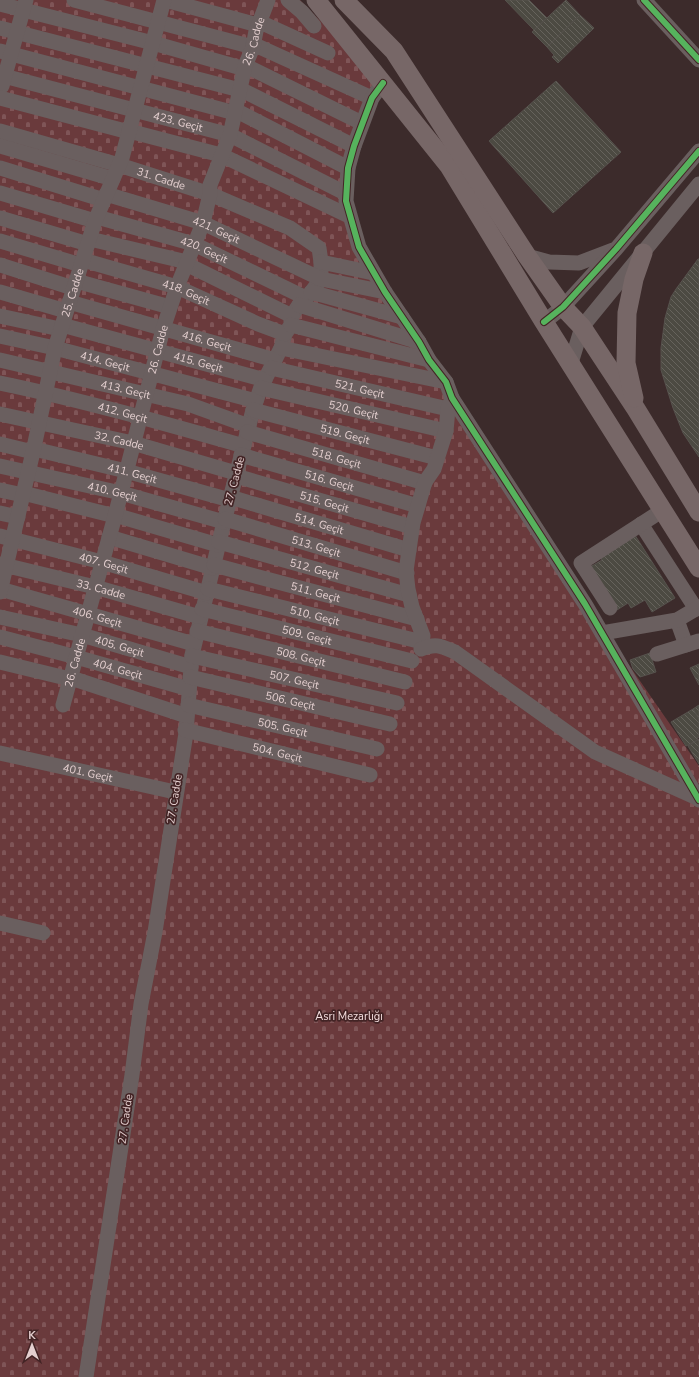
<svg xmlns="http://www.w3.org/2000/svg" width="699" height="1377" viewBox="0 0 699 1377" font-family="'Nunito Sans',sans-serif">
	<style>
		.cemetery { fill: url(#cemetery-stones) }
		.building { fill: url(#building-back-hatch); stroke: #56524d }
		.lines { fill: none; stroke-linecap: round; stroke-linejoin: round }
		.minor { stroke: #6a5f5f; stroke-width: 15 }
		.major { stroke: #776767; stroke-width: 19 }
		.cycleway-casing { stroke: #432425; stroke-width: 8 }
		.cycleway { stroke: #56b35d; stroke-width: 6 }
		.labels { text-anchor: middle; stroke-width: 3.5; stroke-linejoin: round; paint-order: stroke }
		.street-label { font-size: 11px; fill: #e4cfcf; stroke: #432425 }
		.park-label { font-size: 11px; fill: #f4dedf; stroke: #432425 }
	</style>
	<defs>
		<pattern id="cemetery-stones" width="16" height="16" patternUnits="userSpaceOnUse"><rect width="16" height="16" fill="#6a3a3c"/><path d="M2 7V4a2 2 0 0 1 4 0v3zM10 15v-3a2 2 0 0 1 4 0v3z" fill="#7f5557"/></pattern>
		<pattern id="building-back-hatch" width="6" height="6" patternUnits="userSpaceOnUse"><rect width="6" height="6" fill="#4c4a42"/><path d="M-1 5l2 2M0 0l6 6M5-1l2 2" fill="none" stroke="#66635c"/></pattern>
	</defs>
	<rect width="100%" height="100%" fill="#3c2b2b"/>
	<polygon class="cemetery" points="0,0 300,0 382,84 346,169 344,201 424,362 444,395 511,495 699,766 699,1377 0,1377"/>
	<g class="building">
		<polygon points="505,0 529,0 547,18 534,30"/>
		<polygon points="566,0 580,15 547,47 532,32"/>
		<polygon points="580,15 594,28 558,63 552,57 554,55 547,47"/>
		<polygon points="556,81 621,152 553,213 489,141"/>
		<polygon points="698,259 699,259 699,457 683,433 673,408 661,370 661,348 665,318 671,297 676,289"/>
		<polygon points="633,532 675,598 652,612 645,600 631,608 628,603 617,610 590,567 602,560 598,553"/>
		<polygon points="650,653 656,672 640,677 633,669 630,660"/>
		<polygon points="699,664 699,685 690,668"/>
		<polygon points="699,705 699,719 693,709"/>
		<polygon points="693,709 699,719 699,737 697,738 698,740 686,746 671,722"/>
		<polygon points="699,739 699,764 688,746"/>
	</g>
	<g class="lines">
		<g class="minor">
			<polyline points="74,0 253,47"/>
			<polyline points="165,0 258,25"/>
			<polyline points="288,0 302,12 314,26"/>
			<polyline points="644,0 699,60"/>
			<polyline points="0,4 153,43 245,69"/>
			<polyline points="260,22 328,53"/>
			<polyline points="0,28 240,90"/>
			<polyline points="253,44 372,98"/>
			<polyline points="0,51 235,113"/>
			<polyline points="246,66 362,123"/>
			<path id="s1" d="M0 75 230 135 345 193"/>
			<polyline points="383,83 372,98 354,146 348,168 346,201 359,247 385,292 419,342 429,360 446,382 452,398 585,604 699,800"/>
			<polyline points="2,86 26,0"/>
			<polyline points="240,89 354,146"/>
			<polyline points="0,98 129,132"/>
			<polyline points="235,110 348,168"/>
			<path id="s2" d="M0 131 119 165 210 194 290 228 319 248 321 262V279L310 294 299 305 291 317V325L285 334 281 348 261 387 253 410 224 522 192 655 186 733 155 932 141 1004 132 1075 86 1377"/>
			<polyline points="129,131 221,155 349,216"/>
			<polyline points="0,146 113,179"/>
			<polyline points="0,168 104,200"/>
			<polyline points="0,193 95,221"/>
			<path id="s3" d="M106 194 203 223 321 279 385 292"/>
			<path id="s4" d="M97 217 194 244 306 298"/>
			<polyline points="0,218 88,244"/>
			<polyline points="90,239 187,262"/>
			<polyline points="0,241 81,265"/>
			<polyline points="527,256 549,262 579,263 613,250"/>
			<path id="s5" d="M83 260 177 287 258 324 285 334"/>
			<polyline points="321,262 373,273"/>
			<polyline points="186,264 292,316"/>
			<polyline points="0,265 73,288"/>
			<polyline points="76,281 170,307"/>
			<polyline points="0,292 66,311"/>
			<polyline points="311,292 402,317"/>
			<path id="s6" d="M69 302 275 360"/>
			<polyline points="299,305 419,342"/>
			<polyline points="0,316 60,329"/>
			<polyline points="544,322 563,307 616,249 699,151"/>
			<path id="s7" d="M62 325 265 380"/>
			<polyline points="291,325 429,360"/>
			<path id="s8" d="M0 336 55 348 256 401"/>
			<polyline points="281,348 446,382"/>
			<path id="s9" d="M0 360 188 404 249 426"/>
			<polyline points="571,363 582,327 699,184"/>
			<path id="s10" d="M271 368 448 409"/>
			<path id="s11" d="M0 383C82 400 163 423 244 446"/>
			<path id="s12" d="M261 388 446 431"/>
			<path id="s13" d="M253 410 437 458"/>
			<path id="s14" d="M0 414 133 443 236 473"/>
			<path id="s15" d="M247 432 425 483"/>
			<polyline points="0,444 33,452"/>
			<path id="s16" d="M34 449 126 471 230 500"/>
			<path id="s17" d="M241 455 418 506"/>
			<path id="s18" d="M0 466 121 493 224 522"/>
			<path id="s19" d="M236 476 412 527"/>
			<polyline points="0,490 23,495"/>
			<polyline points="23,493 115,516"/>
			<path id="s20" d="M230 497 409 550"/>
			<polyline points="0,513 18,517"/>
			<polyline points="115,515 218,545"/>
			<path id="s21" d="M225 519 407 573"/>
			<polyline points="641,524 696,609"/>
			<path id="s22" d="M0 536 102 562 207 593"/>
			<polyline points="109,537 213,568"/>
			<path id="s23" d="M219 542 409 595"/>
			<path id="s24" d="M0 564 95 587 200 617"/>
			<path id="s25" d="M214 565 417 619"/>
			<path id="s26" d="M0 589 194 644"/>
			<path id="s27" d="M208 589 422 642 423 636 412 607 408 589 406 571 409 550 413 523 425 482 434 469 446 431 448 409 452 398"/>
			<path id="s28" d="M0 592 33 452 55 348 95 221 122 158 164 0"/>
			<polyline points="610,608 581,563 663,510"/>
			<path id="s29" d="M202 609 412 661"/>
			<path id="s30" d="M0 617 82 635 191 667"/>
			<polyline points="677,620 686,645"/>
			<path id="s31" d="M197 631 405 682"/>
			<polyline points="602,633 677,620 699,607"/>
			<path id="s32" d="M0 637 76 657 189 689"/>
			<path d="M421 649C436 643 441 646 455 652L595 752 697 798"/>
			<polyline points="657,654 699,641"/>
			<path id="s33" d="M192 656 397 703"/>
			<polyline points="0,662 70,679"/>
			<path id="s34" d="M190 677 390 724"/>
			<polyline points="71,678 187,716"/>
			<path id="s35" d="M63 705 115 516 163 329 177 287 203 223 210 194V185L230 135 245 66 253 47 256 31 268 0"/>
			<path id="s36" d="M188 705 377 749"/>
			<path id="s37" d="M185 730 370 775"/>
			<path id="s38" d="M0 753 175 792"/>
			<polyline points="0,923 43,933"/>
		</g>
		<g class="major">
			<polyline points="316,0 449,166 544,322 699,568"/>
			<polyline points="344,0 394,51 527,256 563,307 582,327 636,409 699,512"/>
			<polyline points="634,398 626,363 627,313 634,279 643,253"/>
		</g>
		<g class="cycleway-casing">
			<g id="cycleway">
				<polyline points="644,0 699,60"/>
				<polyline points="383,83 372,98 354,146 348,168 346,201 359,247 385,292 419,342 429,360 446,382 452,398 585,604 699,800"/>
				<polyline points="544,322 563,307 616,249 699,151"/>
			</g>
		</g>
		<use href="#cycleway" class="cycleway"/>
	</g>
	<g class="labels">
		<g class="street-label">
			<text dy="4" stroke="none"><textPath href="#s35" startOffset="692">26. Cadde</textPath></text>
			<text dy="4" stroke="none"><textPath href="#s1" startOffset="184">423. Geçit</textPath></text>
			<text dy="4" stroke="none"><textPath href="#s2" startOffset="168">31. Cadde</textPath></text>
			<text dy="4" stroke="none"><textPath href="#s3" startOffset="116">421. Geçit</textPath></text>
			<text dy="4" stroke="none"><textPath href="#s4" startOffset="112">420. Geçit</textPath></text>
			<text dy="4" stroke="none"><textPath href="#s5" startOffset="108">418. Geçit</textPath></text>
			<text dy="4" stroke="none"><textPath href="#s28" startOffset="308">25. Cadde</textPath></text>
			<text dy="4" stroke="none"><textPath href="#s6" startOffset="143">416. Geçit</textPath></text>
			<text dy="4" stroke="none"><textPath href="#s35" startOffset="368">26. Cadde</textPath></text>
			<text dy="4" stroke="none"><textPath href="#s8" startOffset="108">414. Geçit</textPath></text>
			<text dy="4" stroke="none"><textPath href="#s7" startOffset="141">415. Geçit</textPath></text>
			<text dy="4" stroke="none"><textPath href="#s10" startOffset="91">521. Geçit</textPath></text>
			<text dy="4" stroke="none"><textPath href="#s9" startOffset="129">413. Geçit</textPath></text>
			<text dy="4" stroke="none"><textPath href="#s12" startOffset="95">520. Geçit</textPath></text>
			<text dy="4" stroke="none"><textPath href="#s11" startOffset="126">412. Geçit</textPath></text>
			<text dy="4" stroke="none"><textPath href="#s13" startOffset="95">519. Geçit</textPath></text>
			<text dy="4" stroke="none"><textPath href="#s14" startOffset="122">32. Cadde</textPath></text>
			<text dy="4" stroke="none"><textPath href="#s15" startOffset="93">518. Geçit</textPath></text>
			<text dy="4" stroke="none"><textPath href="#s16" startOffset="101">411. Geçit</textPath></text>
			<text dy="4" stroke="none"><textPath href="#s17" startOffset="92">516. Geçit</textPath></text>
			<text transform="translate(234 481) rotate(-75)" y="4">27. Cadde</text>
			<text dy="4" stroke="none"><textPath href="#s18" startOffset="115">410. Geçit</textPath></text>
			<text dy="4" stroke="none"><textPath href="#s19" startOffset="92">515. Geçit</textPath></text>
			<text dy="4" stroke="none"><textPath href="#s20" startOffset="93">514. Geçit</textPath></text>
			<text dy="4" stroke="none"><textPath href="#s21" startOffset="95">513. Geçit</textPath></text>
			<text dy="4" stroke="none"><textPath href="#s22" startOffset="107">407. Geçit</textPath></text>
			<text dy="4" stroke="none"><textPath href="#s23" startOffset="99">512. Geçit</textPath></text>
			<text dy="4" stroke="none"><textPath href="#s24" startOffset="104">33. Cadde</textPath></text>
			<text dy="4" stroke="none"><textPath href="#s25" startOffset="105">511. Geçit</textPath></text>
			<text dy="4" stroke="none"><textPath href="#s27" startOffset="110">510. Geçit</textPath></text>
			<text dy="4" stroke="none"><textPath href="#s26" startOffset="101">406. Geçit</textPath></text>
			<text dy="4" stroke="none"><textPath href="#s29" startOffset="108">509. Geçit</textPath></text>
			<text dy="4" stroke="none"><textPath href="#s30" startOffset="123">405. Geçit</textPath></text>
			<text dy="4" stroke="none"><textPath href="#s31" startOffset="107">508. Geçit</textPath></text>
			<text dy="4" stroke="none"><textPath href="#s35" startOffset="44">26. Cadde</textPath></text>
			<text dy="4" stroke="none"><textPath href="#s32" startOffset="122">404. Geçit</textPath></text>
			<text dy="4" stroke="none"><textPath href="#s33" startOffset="105">507. Geçit</textPath></text>
			<text dy="4" stroke="none"><textPath href="#s34" startOffset="103">506. Geçit</textPath></text>
			<text dy="4" stroke="none"><textPath href="#s36" startOffset="97">505. Geçit</textPath></text>
			<text dy="4" stroke="none"><textPath href="#s37" startOffset="95">504. Geçit</textPath></text>
			<text dy="4" stroke="none"><textPath href="#s38" startOffset="90">401. Geçit</textPath></text>
			<text transform="translate(174 799) rotate(-81)" y="4">27. Cadde</text>
			<text transform="translate(125 1119) rotate(-82)" y="4">27. Cadde</text>
		</g>
		<g class="park-label">
			<text x="349" y="1020">Asri Mezarlığı</text>
		</g>
	</g>
	<g transform="translate(32 1345)" stroke="#432425" stroke-width="3" paint-order="stroke">
	<path d="M0-3L7 15L0 10L-7 15Z" fill="#e4cfcf"/>
	<text y="-6" font-size="11" font-weight="bold" text-anchor="middle" fill="#e4cfcf">K</text>
	</g>
</svg>
